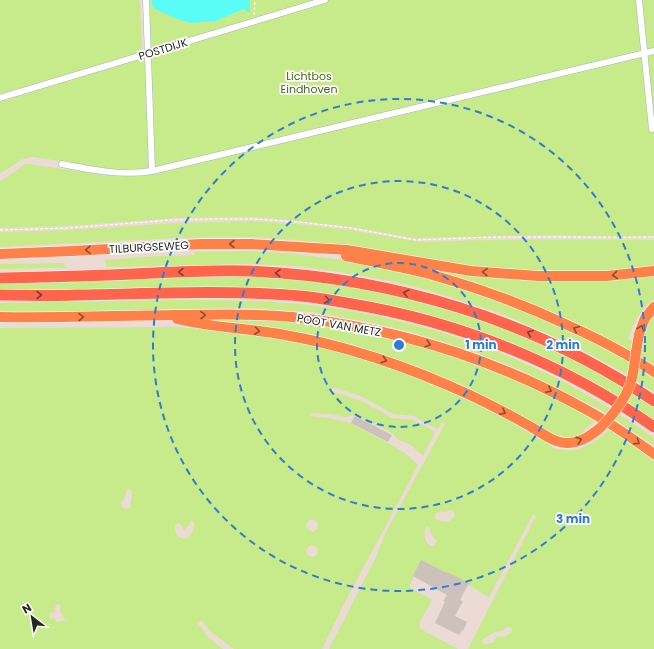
<svg xmlns="http://www.w3.org/2000/svg" width="654" height="649" viewBox="0 0 654 649" font-family="Poppins,sans-serif">
	<style>
		.green { fill: #c7ea8a; fill-rule: evenodd }
		.water { fill: #5afcf7 }
		.building { fill: #ccc1bb }
		.lines { fill: none; stroke-linecap: round; stroke-linejoin: round }
		.minor-casing { stroke: #aab3bc; stroke-width: 7 }
		.trunk-casing { stroke: #fff; stroke-width: 11 }
		.motorway-casing { stroke: #fff; stroke-width: 12 }
		.path { stroke: #fff; stroke-width: 1; stroke-dasharray: 3 2; stroke-linecap: butt }
		.minor { stroke: #fff; stroke-width: 6 }
		.trunk { stroke: #ff814a; stroke-width: 10 }
		.motorway { stroke: #ff654d; stroke-width: 11 }
		.trunk-bridge-casing { stroke: #fff; stroke-width: 11; stroke-linecap: butt }
		.trunk-bridge { stroke: #ff814a; stroke-width: 10 }
		.oneway { stroke: #884f36 }
		.oneway2 { stroke: #7d3f36 }
		.ring { fill: none; stroke: #2d7dd4; stroke-width: 2; stroke-dasharray: 7 5 }
		.labels { text-anchor: middle; stroke-width: 3.5; stroke-linejoin: round; paint-order: stroke }
		.street-label { font-size: 11px; fill: #262626; stroke: #fff }
		.park-label { font-size: 11px; fill: #3d6911; stroke: #fff }
		.centre { fill: #2d7dd4; stroke: #fff; stroke-width: 2 }
		.ring-label { font-size: 12px; text-anchor: middle; font-weight: bold; fill: #2d7dd4; stroke: #fff; stroke-width: 3.5; stroke-linejoin: round; paint-order: stroke }
	</style>
	<rect width="100%" height="100%" fill="#ecdbd5"/>
	<g class="green">
		<polygon points="0,0 140,0 142,53 0,94"/>
		<polygon points="147,0 152,0 152,6 216,21 244,9 244,0 654,0 654,236 620,237 558,235 415,238 351,227 299,221 253,217 177,218 69,226 0,228 0,182 25,164 28,164 77,171 120,175 151,172 150,167 148,168 146,170 110,171 61,161 32,157 26,158 21,160 0,174 0,102 140,57 144,57 146,59"/>
		<path d="M252 221 298 224 350 230 415 241 426 242C502 239 578 239 654 240V267L606 271 539 272 472 267 347 246 296 240 251 237 177 238 0 247V232L69 230 176 223Z"/>
		<polygon points="251,251 296,254 343,260 388,269 428,278 467,290 541,317 622,356 654,377 654,392 619,370 573,345 500,313 424,289 385,280 340,272 296,266 249,264 106,267 105,260 141,257 194,255 194,252"/>
		<polygon points="64,263 65,268 0,269 0,264"/>
		<path d="M431 270 470 275H654V300C640 309 633 323 628 339L644 346C643 332 646 325 654 314V367C631 353 607 338 583 326 534 302 482 287 431 270Z"/>
		<polygon points="180,276 248,276 293,279 337,284 421,301 495,324 566,356 617,382 654,407 654,420 636,408 610,393 379,304 143,289 0,290 0,282"/>
		<path d="M178 300C229 300 281 300 332 308 409 319 486 343 556 378 590 395 623 416 654 438V446L601 410 518 369 485 356 447 343 411 332 373 323 313 312 246 308 177 309 75 314H0V303Z"/>
		<path d="M176 319C226 319 276 319 325 326 389 336 452 353 512 378 541 390 569 406 596 420L583 431 584 432 575 438H562L470 391 401 362Z"/>
		<path d="M177 327 257 334 320 347 363 358 399 370 468 399 515 424 556 449C562 450 569 451 575 450 585 449 603 436 610 429L654 459V649H468L536 516 533 514 489 597 445 572 420 564 409 587 432 600 420 622V628L426 632 458 649H329L375 559 386 532 445 424 442 421 439 428 437 429 414 416 393 414 363 397 333 387 331 391 361 401 392 418 413 420 427 427 435 433 423 456 411 445 397 439 394 434 356 415 345 417 330 414 312 413 310 416 329 418 350 423 390 444 405 453 418 465 344 604 322 649H234L211 632 201 620 198 624 209 638 223 649H0V328ZM128 489 131 490C133 494 132 496 131 500 130 503 131 505 130 508L126 509 123 508 121 503 125 498 126 491ZM450 510 453 511 455 514C453 523 442 524 435 518 435 510 439 513 445 512 447 512 449 511 450 510ZM310 520H315L318 524 317 529 313 532 309 530 306 527 308 521ZM192 521 194 522C194 543 174 544 175 525L179 523C182 525 182 528 184 531L188 527 190 522ZM428 526C430 529 430 532 432 535 434 538 435 539 437 541L435 544 432 546C424 544 423 534 426 527ZM311 545 316 546 318 549 317 555 312 557 309 556 306 552 307 548ZM58 604 61 606 60 612 64 617 65 620 64 621 57 622 55 618 50 619 49 617 50 613 54 612 56 605ZM507 627H510L512 629V631L505 637 497 636 494 642 486 644H483L482 641 483 639 495 632 502 631Z"/>
	</g>
	<polygon class="water" points="152,0 250,0 250,13 244,9 216,21 191,23 177,19 157,10 152,6"/>
	<g class="building">
		<polygon points="355,416 392,435 388,442 351,423"/>
		<polygon points="421,560 447,573 447,572 469,583 460,600 463,601 455,616 467,622 463,631 462,630 459,635 435,623 445,602 443,601 447,595 413,576"/>
	</g>
	<g class="lines">
		<g class="minor-casing">
			<g id="minor">
				<polyline points="146,0 152,171 654,51"/>
				<polyline points="639,0 652,129"/>
				<polyline points="0,98 325,0"/>
				<path d="M62 164C92 170 122 176 152 171"/>
			</g>
		</g>
		<g class="trunk-casing">
			<g id="trunk">
				<polyline points="0,254 72,251 201,244 250,244 347,250 471,271 538,276 606,276 654,271"/>
				<path d="M346 256C374 262 402 267 429 274 475 287 520 303 563 323 595 337 625 352 654 372"/>
				<path d="M0 317C58 318 117 316 175 315 214 315 253 313 292 317 394 328 495 359 585 409 609 422 632 438 654 454"/>
				<path d="M177 319C213 328 249 328 285 335 349 346 411 368 470 395 489 404 508 414 526 424 539 431 553 443 567 443 580 443 590 436 600 428"/>
				<polyline points="636,352 639,334 645,318 654,307"/>
			</g>
		</g>
		<g class="motorway-casing">
			<g id="motorway">
				<path d="M0 278C44 277 89 276 133 274 172 272 211 270 249 271 392 277 535 320 654 401"/>
				<path d="M0 295C25 295 50 296 75 295 146 294 217 290 288 295 309 296 331 300 352 304 460 322 564 364 654 427"/>
			</g>
		</g>
		<g class="path">
			<polyline points="254,15 255,0"/>
			<polyline points="0,230 69,228 172,220 211,219 254,219 299,222 351,228 415,240 493,237 654,237"/>
		</g>
		<use href="#minor" class="minor"/>
		<use href="#trunk" class="trunk"/>
		<use href="#motorway" class="motorway"/>
		<g class="trunk-bridge-casing">
			<path id="trunk-bridge" d="M600 428C614 414 627 398 632 378 634 369 635 361 636 352"/>
		</g>
		<use href="#trunk-bridge" class="trunk-bridge"/>
	</g>
	<defs><path id="oneway-chevron" d="M-2-3.5L2.5 0L-2 3.5" fill="none" stroke-width="1.6" stroke-linecap="round" stroke-linejoin="round"/></defs>
	<g class="oneway">
		<use href="#oneway-chevron" transform="translate(232 244) rotate(-180)"/>
		<use href="#oneway-chevron" transform="translate(88 250) rotate(176)"/>
		<use href="#oneway-chevron" transform="translate(485 272) rotate(-176)"/>
		<use href="#oneway-chevron" transform="translate(615 275) rotate(175)"/>
		<use href="#oneway-chevron" transform="translate(203 315) rotate(-1)"/>
		<use href="#oneway-chevron" transform="translate(81 317) rotate(-1)"/>
		<use href="#oneway-chevron" transform="translate(641 328) rotate(-70)"/>
		<use href="#oneway-chevron" transform="translate(576 329) rotate(-155)"/>
		<use href="#oneway-chevron" transform="translate(257 331) rotate(8)"/>
		<use href="#oneway-chevron" transform="translate(428 344) rotate(16)"/>
		<use href="#oneway-chevron" transform="translate(384 360) rotate(18)"/>
		<use href="#oneway-chevron" transform="translate(549 390) rotate(27)"/>
		<use href="#oneway-chevron" transform="translate(503 412) rotate(27)"/>
		<use href="#oneway-chevron" transform="translate(579 440) rotate(-17)"/>
		<use href="#oneway-chevron" transform="translate(637 442) rotate(34)"/>
	</g>
	<g class="oneway2">
		<use href="#oneway-chevron" transform="translate(181 272) rotate(179)"/>
		<use href="#oneway-chevron" transform="translate(278 273) rotate(-177)"/>
		<use href="#oneway-chevron" transform="translate(406 293) rotate(-166)"/>
		<use href="#oneway-chevron" transform="translate(39 295)"/>
		<use href="#oneway-chevron" transform="translate(327 300) rotate(7)"/>
		<use href="#oneway-chevron" transform="translate(530 333) rotate(-157)"/>
	</g>
	<g class="ring">
		<circle cx="399" cy="345" r="82"/>
		<circle cx="399" cy="345" r="164"/>
		<circle cx="399" cy="345" r="246"/>
	</g>
	<g class="labels">
		<g class="street-label">
			<text transform="translate(163 49) rotate(-17)" y="4">POSTDIJK</text>
			<text transform="translate(149 247) rotate(-3)" y="4">TILBURGSEWEG</text>
			<text transform="translate(339 325) rotate(10)" y="4">POOT VAN METZ</text>
		</g>
		<g class="park-label">
			<text x="309" y="80">Lichtbos<tspan x="309" dy="13">Eindhoven</tspan></text>
		</g>
	</g>
	<circle cx="399" cy="345" r="6" class="centre"/>
	<g class="ring-label">
		<text x="481" y="349">1 min</text>
		<text x="563" y="349">2 min</text>
		<text x="573" y="523">3 min</text>
	</g>
	<g transform="translate(32 617) rotate(329)" stroke="#ffffff" stroke-width="3" paint-order="stroke">
	<path d="M0-3L7 15L0 10L-7 15Z" fill="#262626"/>
	<text y="-6" font-size="11" font-weight="bold" text-anchor="middle" fill="#262626">N</text>
	</g>
</svg>
